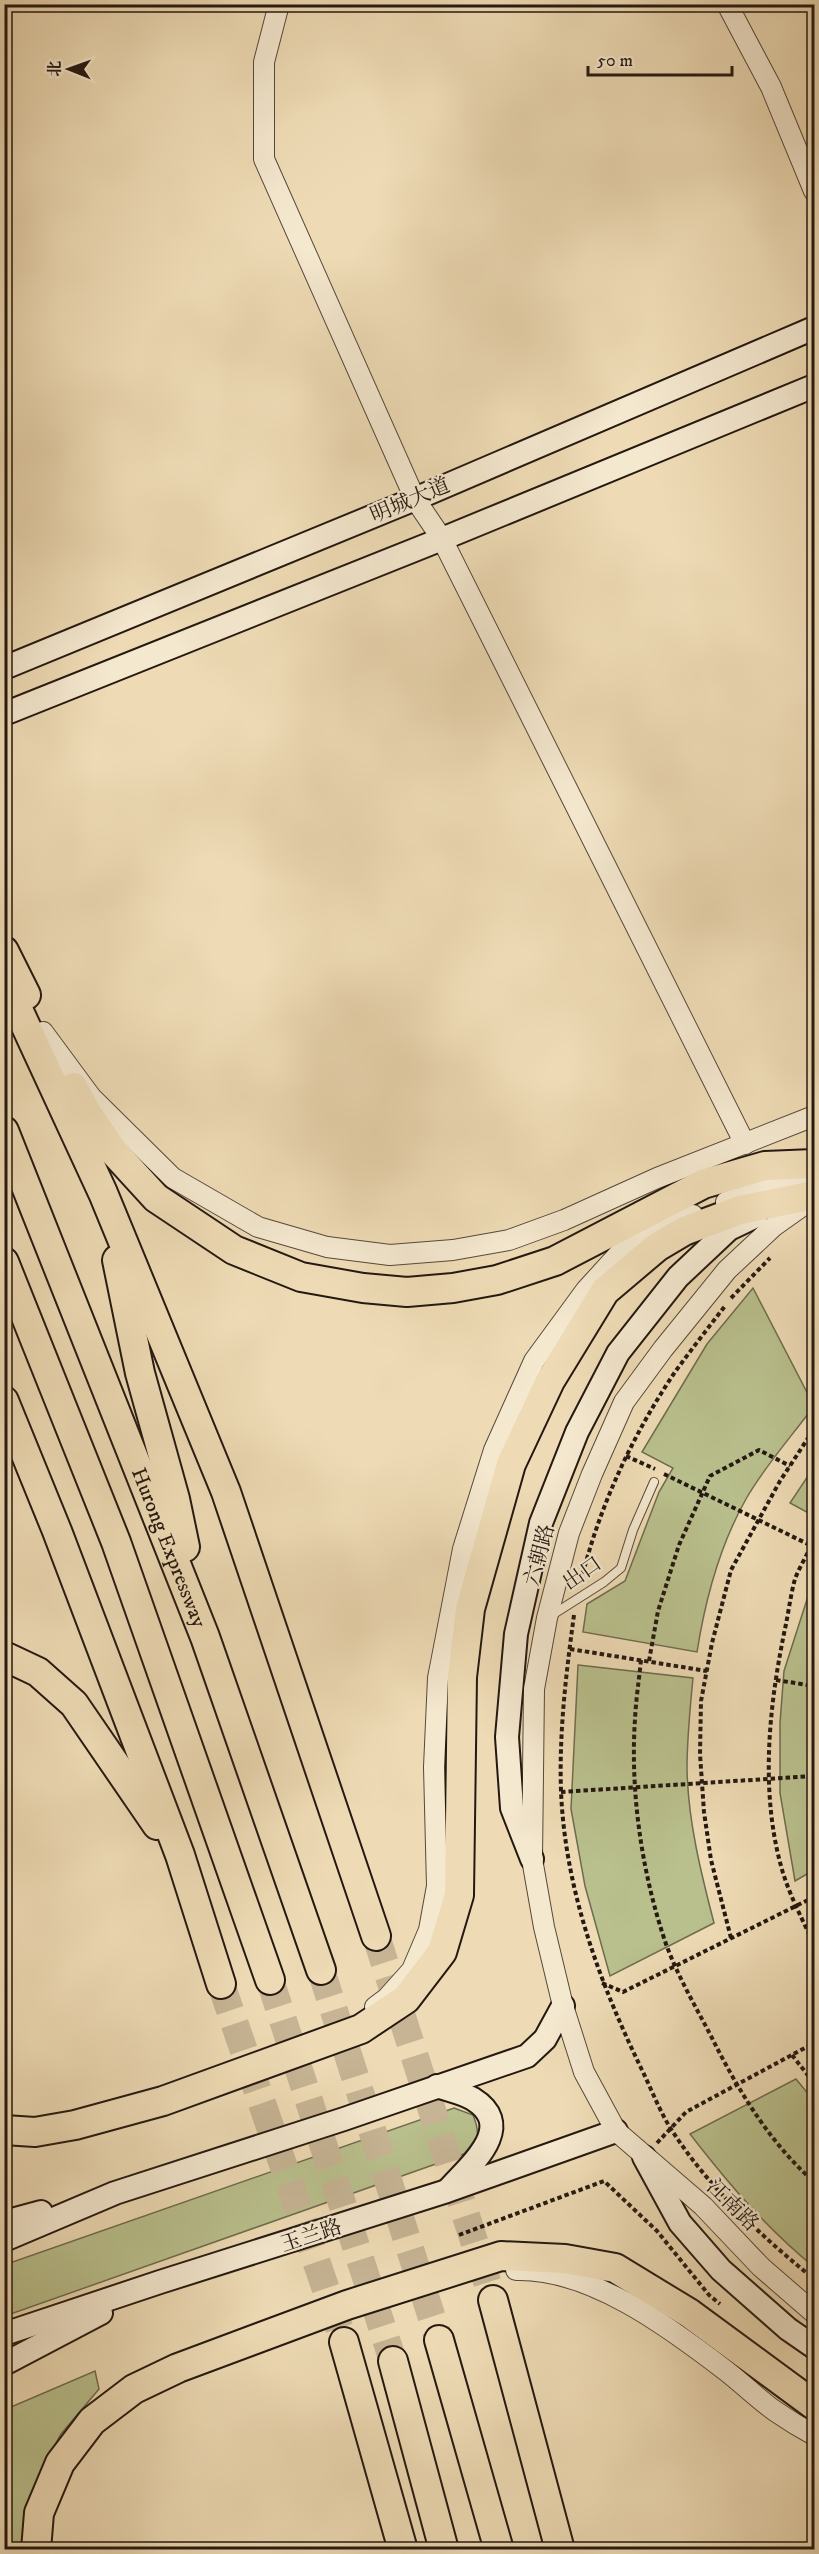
<svg xmlns="http://www.w3.org/2000/svg" width="819" height="2554" viewBox="0 0 819 2554" font-family="'IM FELL DW Pica','Noto Serif SC',serif">
	<style>
		.green { fill: #b9c08d; stroke: #6e6c4f; stroke-width: 1.5 }
		.lines { fill: none; stroke-linecap: round; stroke-linejoin: round }
		.motorway-tunnel { stroke: #c6b494; stroke-width: 28; stroke-dasharray: 28 14; stroke-linecap: butt }
		.service-casing { stroke: #56493a; stroke-width: 10 }
		.tertiary-casing { stroke: #56493a; stroke-width: 22 }
		.secondary-casing { stroke: #241811; stroke-width: 26 }
		.motorway-casing { stroke: #241811; stroke-width: 32 }
		.path { stroke: #241811; stroke-width: 4; stroke-dasharray: 4.5 3; stroke-linecap: butt }
		.service { stroke: #f4e8cf; stroke-width: 8 }
		.tertiary { stroke: #f4e8cf; stroke-width: 20 }
		.secondary { stroke: #f4e8cf; stroke-width: 22 }
		.motorway { stroke: #eedbb5; stroke-width: 28 }
		.labels { text-anchor: middle; stroke-width: 4.5; stroke-linejoin: round; paint-order: stroke }
		.street-label { font-size: 21px; fill: #241811; stroke: #f4e8cf }
	</style>
	<rect width="100%" height="100%" fill="#eedbb5"/>
	<filter id="stains"><feTurbulence type="fractalNoise" baseFrequency=".00333" numOctaves="4"/><feColorMatrix values="0 0 0 0 .2 0 0 0 0 .09 0 0 0 0 .02 0 0 0 .5 -.17"/></filter>
	<radialGradient id="worn" r=".72"><stop offset=".6" stop-color="#630" stop-opacity="0"/><stop offset="1" stop-color="#630" stop-opacity=".3"/></radialGradient>
	<g class="green">
		<path d="M753 1288 814 1406C792 1436 764 1467 746 1499 720 1545 705 1601 697 1652L583 1632 587 1604 625 1581 659 1492 673 1468 642 1452 707 1344Z"/>
		<polygon points="814,1467 814,1516 790,1503"/>
		<polygon points="814,1585 814,1870 795,1881 780,1793 780,1723 784,1671 811,1587"/>
		<path d="M578 1665 693 1678C690 1708 687 1739 687 1769 688 1821 701 1873 714 1923L610 1976 585 1886 571 1809Z"/>
		<path d="M796 2079 814 2101V2267C766 2228 728 2183 690 2134Z"/>
		<path d="M454 2108 473 2115C480 2132 480 2143 464 2154L5 2316 4 2265Z"/>
		<polygon points="95,2371 99,2389 61,2434 44,2466 27,2549 5,2549 4,2410"/>
	</g>
	<g class="lines">
		<g class="motorway-tunnel">
			<polyline points="376,1936 493,2300"/>
			<polyline points="321,1970 439,2340"/>
			<polyline points="270,1980 393,2361"/>
			<polyline points="221,1984 344,2342"/>
		</g>
		<g class="service-casing">
			<polyline id="service" points="552,1615 604,1582 621,1568 633,1530 654,1482"/>
		</g>
		<g class="tertiary-casing">
			<g id="tertiary">
				<polyline points="279,4 264,62 264,159 415,499 442,539 745,1144"/>
				<polyline points="727,4 771,87 814,191"/>
				<polyline points="43,1032 91,1097 173,1178 258,1227 327,1247 390,1255 453,1250 509,1240 564,1220 657,1178 814,1116"/>
				<polyline points="812,1199 774,1226 727,1270 663,1349 624,1402 592,1474 569,1533 547,1618 534,1689 532,1859 544,1927 563,2006 584,2072 616,2131 703,2206 761,2267 814,2313"/>
				<polyline points="726,1202 814,1170"/>
				<polyline points="375,2007 387,1998 412,1970 429,1930 437,1886 434,1767 438,1678 463,1549 494,1450 534,1361 586,1290 627,1245 654,1229 693,1215"/>
				<path d="M516 2270C590 2268 669 2327 725 2370 742 2383 758 2399 775 2411 788 2420 801 2428 814 2435"/>
			</g>
		</g>
		<g class="secondary-casing">
			<g id="secondary">
				<polyline points="4,668 415,499 814,328"/>
				<polyline points="4,714 442,539 814,386"/>
				<polyline points="532,1859 512,1808 507,1737 516,1634 541,1523 577,1432 618,1353 678,1277 729,1229 756,1216"/>
				<path d="M437 2086C448 2090 463 2093 473 2099 518 2127 469 2166 448 2190"/>
				<polyline points="644,2157 680,2223 721,2270 788,2329 814,2347"/>
				<polyline points="4,2222 41,2212"/>
				<polyline points="4,2240 115,2193 344,2119 527,2056 545,2039 563,2006"/>
				<polyline points="4,2334 160,2282 447,2191 616,2131"/>
				<polyline points="4,2364 101,2313"/>
			</g>
		</g>
		<g class="motorway-casing">
			<g id="motorway">
				<polyline points="4,951 26,995"/>
				<polyline points="4,979 103,1193 226,1492 376,1936"/>
				<polyline points="73,1087 87,1113 113,1151 156,1198 234,1250 301,1277 363,1288 407,1292 453,1288 497,1280 555,1261 703,1184 765,1166 814,1164"/>
				<path id="s1" d="M4 1131 205 1637 321 1970"/>
				<polyline points="117,1260 140,1373 175,1499 185,1547"/>
				<polyline points="4,1262 116,1542 270,1980"/>
				<polyline points="4,1401 57,1531 180,1855 221,1984"/>
				<polyline points="4,1656 38,1672 74,1704 157,1825"/>
				<polyline points="4,2130 35,2132 75,2125 163,2101 361,2029 406,1999 442,1952 459,1895 462,1677 470,1609 511,1464 550,1381 605,1291 657,1247 684,1231 740,1210 814,1195"/>
				<polyline points="493,2300 560,2550"/>
				<polyline points="439,2340 499,2550"/>
				<polyline points="344,2342 403,2550"/>
				<polyline points="393,2361 444,2550"/>
				<polyline points="36,2550 39,2513 60,2463 92,2421 134,2389 178,2368 347,2305 501,2256 565,2259 615,2268 689,2313 814,2405"/>
			</g>
		</g>
		<g class="path">
			<polyline points="731,1298 770,1258"/>
			<polyline points="626,1456 655,1469"/>
			<polyline points="664,1474 814,1547"/>
			<path d="M811 1546C806 1557 799 1568 795 1579 791 1593 789 1609 786 1624 769 1704 759 1793 783 1873 791 1898 803 1921 814 1944"/>
			<path d="M581 1581C599 1507 632 1436 675 1372 691 1350 708 1328 725 1306"/>
			<path d="M574 1615C566 1674 559 1732 561 1791 565 1889 599 1981 641 2068 651 2088 659 2110 671 2129 708 2187 761 2236 814 2279"/>
			<polyline points="570,1649 707,1671"/>
			<path d="M641 1660C639 1680 636 1699 635 1719 630 1793 642 1874 666 1944 678 1977 696 2007 712 2038 738 2090 770 2143 814 2182"/>
			<polyline points="649,1661 658,1611 679,1545 710,1476 759,1450 790,1466"/>
			<polyline points="776,1680 814,1686"/>
			<polyline points="561,1792 814,1776"/>
			<polyline points="731,1938 711,1860 704,1812 700,1754 701,1701 712,1643 731,1570 780,1481 814,1429"/>
			<polyline points="602,1983 623,1992 814,1897"/>
			<polyline points="792,2055 814,2083"/>
			<polyline points="657,2143 686,2112 814,2043"/>
			<polyline points="459,2235 604,2181 657,2231 709,2295 720,2304"/>
		</g>
		<use href="#service" class="service"/>
		<use href="#tertiary" class="tertiary"/>
		<use href="#secondary" class="secondary"/>
		<use href="#motorway" class="motorway"/>
	</g>
	<g class="labels">
		<g class="street-label">
			<text transform="translate(410 500) rotate(-23)" y="7">明城大道</text>
			<text dy="7" stroke="none"><textPath href="#s1" startOffset="448">Hurong Expressway</textPath></text>
			<text transform="translate(539 1555) rotate(-75)" y="7">六朝路</text>
			<text transform="translate(582 1573) rotate(-35)" y="7">出口</text>
			<text transform="translate(733 2205) rotate(45)" y="7">江南路</text>
			<text transform="translate(311 2235) rotate(-18)" y="7">玉兰路</text>
		</g>
	</g>
	<rect width="819" height="2554" fill="none" stroke="#eedbb5" stroke-width="24"/>
	<rect x="6" y="6" width="807" height="2542" fill="none" stroke="#241811" stroke-width="3"/>
	<rect x="12" y="12" width="795" height="2530" fill="none" stroke="#241811" stroke-width="1.5"/>
	<g transform="translate(69 69) rotate(271)" stroke="#f4e8cf" stroke-width="4.5" paint-order="stroke">
	<path d="M0-4.5L10 22L0 15L-10 22Z" fill="#241811"/>
	<text y="-9" font-size="16" font-weight="bold" text-anchor="middle" fill="#241811">北</text>
	</g>
	<path d="M588 66v9h144v-9" fill="none" stroke="#241811" stroke-width="3"/>
	<text x="597" y="66" font-size="18" fill="#241811" stroke="#f4e8cf" stroke-width="4.5" paint-order="stroke">50 m</text>
	<rect width="100%" height="100%" filter="url(#stains)"/>
	<rect width="100%" height="100%" fill="url(#worn)"/>
</svg>
